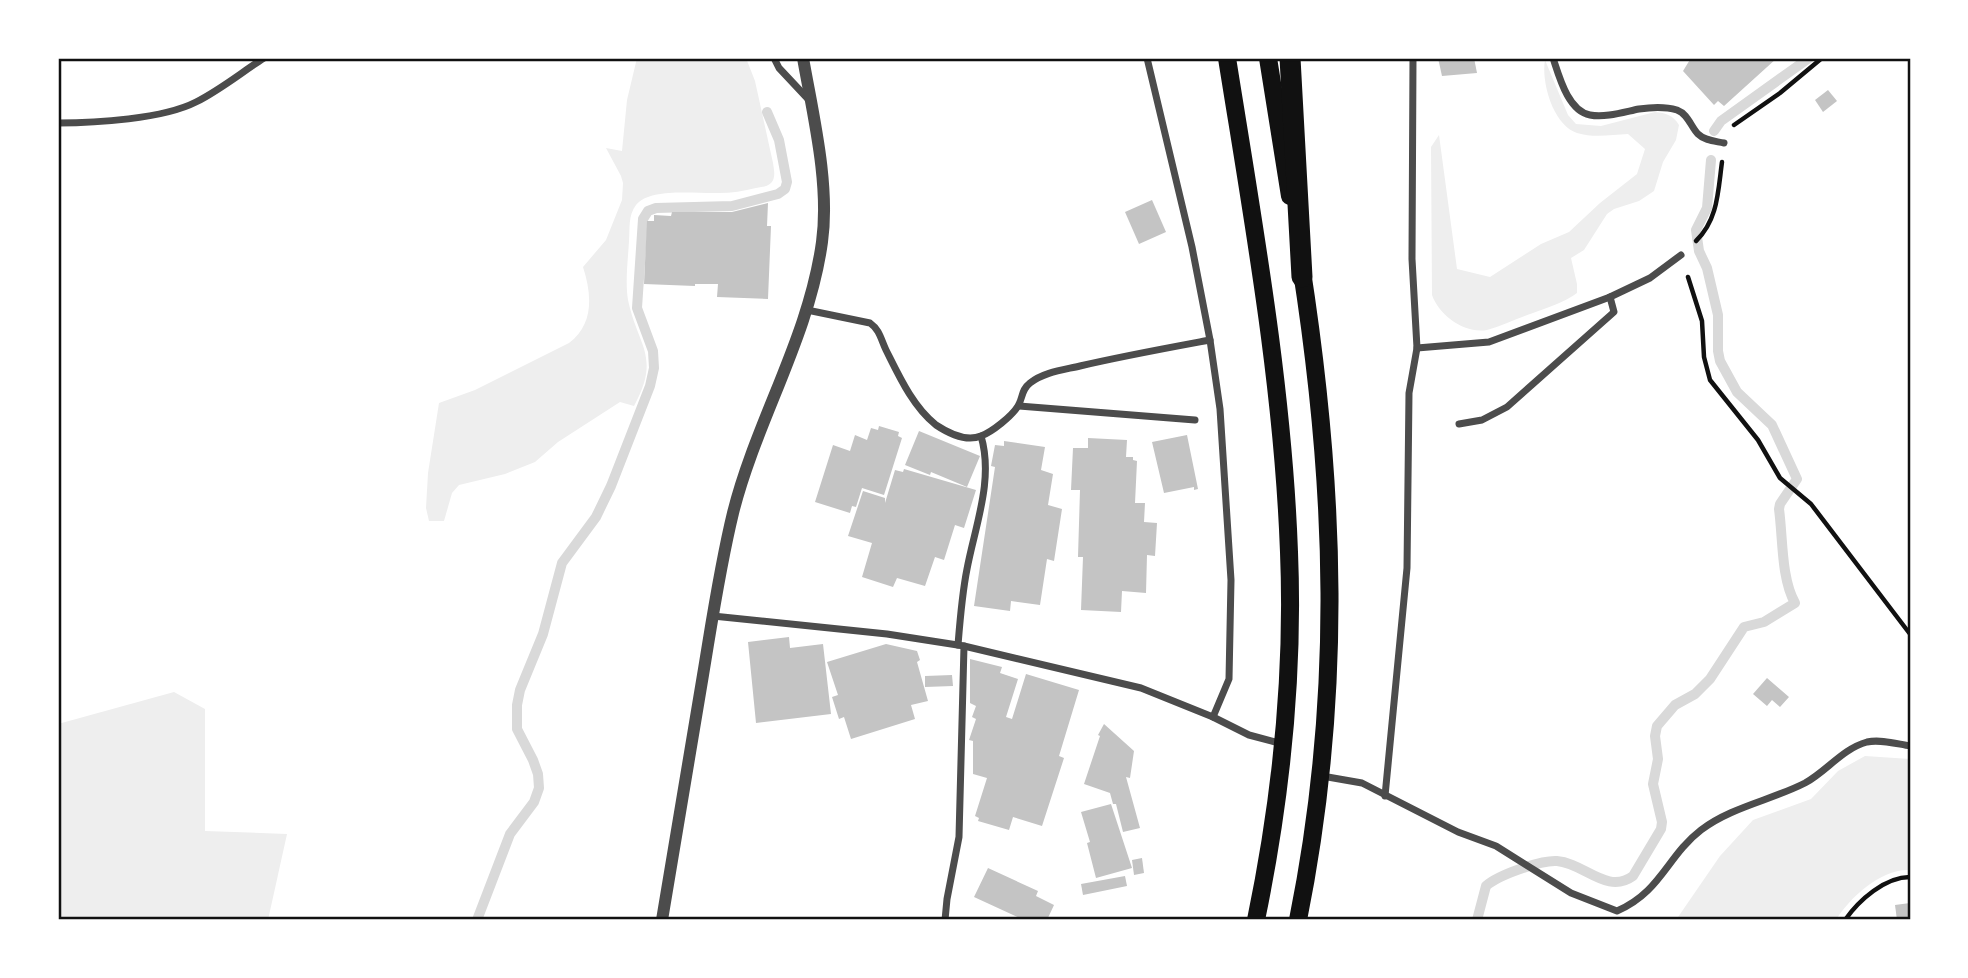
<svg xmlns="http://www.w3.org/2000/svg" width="1968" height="978" viewBox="0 0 1968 978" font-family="'Source Sans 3',sans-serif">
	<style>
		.green { fill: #eee }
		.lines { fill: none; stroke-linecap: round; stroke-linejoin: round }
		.stream { stroke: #d9d9d9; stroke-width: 10 }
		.building { fill: #c4c4c4 }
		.path { stroke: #111; stroke-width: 4.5 }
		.minor { stroke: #4c4c4c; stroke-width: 7 }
		.tertiary { stroke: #4c4c4c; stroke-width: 12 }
		.primary { stroke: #111; stroke-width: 18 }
		.motorway { stroke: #111; stroke-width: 21 }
		.neatline { fill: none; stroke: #111; stroke-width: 2.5 }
	</style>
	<rect width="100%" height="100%" fill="#fff"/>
	<g class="green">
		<path d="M637 58H746L755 81 773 163C774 170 776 178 771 183 767 187 761 187 756 188 744 191 731 193 719 193 697 194 650 187 636 205 628 215 630 229 629 241 628 260 625 281 628 300 638 347 661 356 634 406L620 402 558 442 535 462 505 474 459 485 452 493 444 521H429L426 508 428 473 439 403 475 390 569 343C594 324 592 295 583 267L606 240 622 200 623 183 621 176 606 148 622 151 627 100Z"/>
		<path d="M1545 60 1568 115 1576 124 1601 126 1655 112C1666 113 1673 115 1679 125L1676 140 1663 162 1654 191 1639 201 1614 209 1607 214 1584 250 1571 258 1577 284V293C1565 302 1547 308 1533 313 1518 318 1502 326 1487 330 1464 334 1439 315 1432 295L1431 147 1439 135 1457 269 1490 277 1541 244 1569 232 1600 203 1637 174 1645 149 1628 134C1611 135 1593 138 1577 133 1553 125 1541 82 1545 60Z"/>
		<polygon points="174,692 205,709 205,831 287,834 268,920 58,920 58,724"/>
		<path d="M1865 756 1910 759V870C1882 868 1850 897 1836 920H1676L1720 856 1753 820 1811 799 1838 771Z"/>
	</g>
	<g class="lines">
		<g class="stream">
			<polyline points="1714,131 1721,121 1809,58"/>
			<polyline points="477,920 510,834 534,802 539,788 538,774 533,760 517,729 517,705 520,690 543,634 562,563 596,517 611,486 650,386 654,368 653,351 637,308 643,219 648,211 656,208 732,206 778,194 785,189 787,182 779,140 767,112"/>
			<path d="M1477 920 1486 886C1498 875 1541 860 1557 861 1584 863 1607 895 1633 876L1661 829 1662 822 1653 784 1658 759 1655 736 1657 726 1675 705 1695 694 1710 679 1744 627 1764 622 1795 603C1781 578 1783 538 1779 509L1780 504 1797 479 1772 425 1737 392 1720 361 1718 351V315L1707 268 1699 251 1696 230 1707 208 1711 160"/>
		</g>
	</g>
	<g class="building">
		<polygon points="1438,58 1474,58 1477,73 1442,76"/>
		<polygon points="1691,58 1777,58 1724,106 1718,101 1714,105 1683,71"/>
		<polygon points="1828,90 1837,101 1823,112 1815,100"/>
		<polygon points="1152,200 1166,232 1139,244 1125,212"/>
		<polygon points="768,203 767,226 771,226 768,299 717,297 718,284 695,284 695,286 644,284 647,221 654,221 654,215 671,216 672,212 732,212"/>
		<polygon points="879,426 899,432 898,436 902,438 884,495 862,488 856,507 852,506 850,513 815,502 833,445 850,451 855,435 867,440 871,428 878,430"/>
		<polygon points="919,431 980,456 967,487 931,472 930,475 905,465"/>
		<polygon points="1187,435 1198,489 1194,490 1194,487 1164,493 1152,442"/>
		<polygon points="1088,438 1127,440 1126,457 1133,457 1133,460 1137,461 1135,503 1145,503 1144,522 1157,523 1155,556 1147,555 1146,593 1122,591 1121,612 1081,610 1083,557 1078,557 1080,490 1071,490 1073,448 1088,448"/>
		<polygon points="1004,441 1045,447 1041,470 1053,474 1048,505 1062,509 1054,561 1047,559 1040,605 1011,601 1010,611 974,606 995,467 991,466 995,445 1004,446"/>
		<polygon points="904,469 976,490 964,528 955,525 944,560 935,557 925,586 897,578 893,587 862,577 872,543 848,536 863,491 885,498 885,503 895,470 903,472"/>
		<polygon points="789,637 790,648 823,644 831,714 756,723 748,642"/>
		<polygon points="886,644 917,651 920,660 917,662 928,701 911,705 915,719 851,739 844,717 839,719 832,697 838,695 827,662"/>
		<polygon points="970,659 1002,667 1000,673 1018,679 1006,717 1012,719 1026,674 1079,690 1059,756 1064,758 1042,826 1013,817 1009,830 978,821 979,818 975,816 987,778 973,774 973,741 969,740 976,719 972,717 976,706 970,703"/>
		<polygon points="952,675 953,686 925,687 925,676"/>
		<polygon points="1767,678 1789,697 1780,707 1772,700 1767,706 1753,694"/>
		<polygon points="1104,724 1134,751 1130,778 1126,777 1140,828 1123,832 1116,804 1113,804 1110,793 1084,784 1100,736 1098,735"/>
		<polygon points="1111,804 1132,868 1096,878 1087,843 1090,842 1081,812"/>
		<polygon points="1142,858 1144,873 1134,875 1132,860"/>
		<polygon points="988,868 1038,891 1036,896 1054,905 1047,920 1024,920 974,897"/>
		<polygon points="1125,876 1127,886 1083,895 1081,884"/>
		<polygon points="1910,903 1910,920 1897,920 1895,905"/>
	</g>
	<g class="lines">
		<g class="path">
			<polyline points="1734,125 1780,93 1822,58"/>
			<path d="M1696 241C1718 220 1718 191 1722 162"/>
			<polyline points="1688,277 1702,321 1704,357 1710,380 1758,440 1780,478 1811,504 1910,634"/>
			<path d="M1845 920C1859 900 1885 877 1910 877"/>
		</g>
		<g class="minor">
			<polyline points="774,58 779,68 809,100"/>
			<polyline points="1147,58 1192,247 1210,340 1220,409 1231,580 1229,679 1213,717"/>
			<path d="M1553 58C1559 76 1568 111 1590 115 1605 118 1624 112 1639 109 1652 107 1664 106 1677 110 1688 114 1691 127 1698 134 1705 141 1715 141 1724 143"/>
			<path d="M58 123C95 123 163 119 196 102 220 90 242 72 264 58"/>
			<path d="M807 310 870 323C880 330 881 340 886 350 899 376 913 407 936 425 948 433 966 442 981 436 992 432 1012 416 1018 406 1023 398 1021 390 1030 383 1044 372 1063 370 1080 366 1123 356 1167 348 1210 340"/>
			<polyline points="1417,348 1489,342 1610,297 1650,278 1681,255"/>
			<polyline points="1019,406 1195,420"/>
			<polyline points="1459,424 1482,420 1507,407 1614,312 1610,297"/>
			<polyline points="713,616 887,634 964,646 1141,688 1213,717 1249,735 1283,744"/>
			<path d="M958 645C960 620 962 594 967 569 975 526 994 480 981 436"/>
			<path d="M1322 776 1362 783 1458 832 1496 846 1571 893 1617 911C1661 892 1667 856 1701 830 1731 807 1772 800 1805 783 1827 771 1842 749 1867 742 1881 739 1897 744 1910 746"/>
			<polyline points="1385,796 1407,568 1409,393 1417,348 1412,259 1413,58"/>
			<polyline points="945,920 947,899 959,837 964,646"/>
		</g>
		<path class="tertiary" d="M662 920C676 838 690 756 703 675 712 621 720 566 733 513 756 421 809 337 822 242 830 184 813 115 803 58"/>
		<g class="primary">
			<path d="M1227 58C1253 221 1283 386 1289 552 1294 675 1281 799 1256 920"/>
			<polyline points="1268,58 1290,196"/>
			<path d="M1298 920C1343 697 1336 489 1301 265"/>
		</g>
		<polyline class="motorway" points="1290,58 1302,277"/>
	</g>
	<rect width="1968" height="978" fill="none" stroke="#ffffff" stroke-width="119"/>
	<rect x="60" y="60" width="1849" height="858" class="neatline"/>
</svg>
